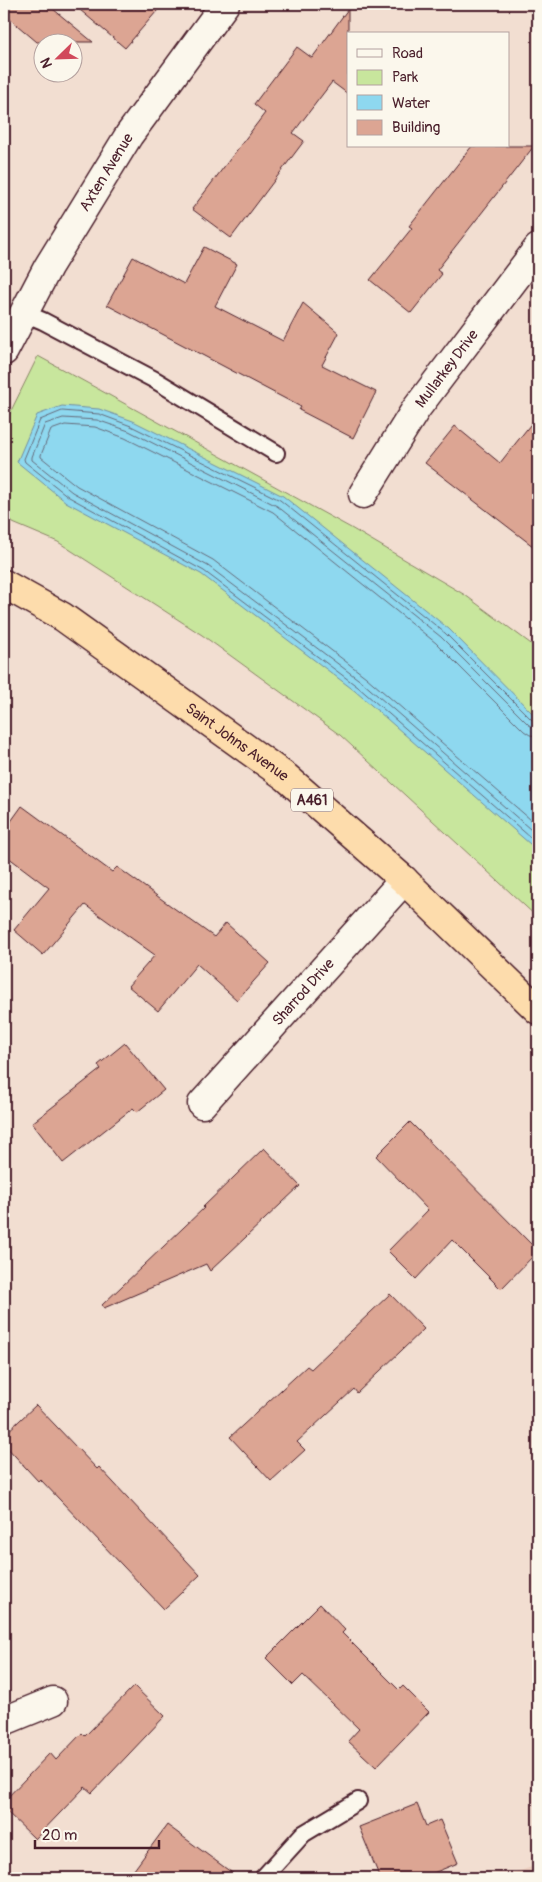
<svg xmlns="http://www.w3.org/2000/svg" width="542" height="1882" viewBox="0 0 542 1882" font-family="Pangolin,sans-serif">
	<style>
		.built { fill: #ebcdbe }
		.green { fill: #c8e69d; stroke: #898264 }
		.water { fill: #8ed8ef; stroke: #738ea1 }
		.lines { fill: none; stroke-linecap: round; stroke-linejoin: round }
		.shore { stroke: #656979; stroke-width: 1 }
		.building { fill: #dca593; stroke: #4a1f2b }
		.lane-casing { stroke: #4a1f2b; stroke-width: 20 }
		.street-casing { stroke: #4a1f2b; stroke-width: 31 }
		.highway-casing { stroke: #4a1f2b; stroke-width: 31 }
		.lane { stroke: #fbf7ec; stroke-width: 16 }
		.street { stroke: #fbf7ec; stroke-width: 28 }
		.highway { stroke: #fddcac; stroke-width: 28 }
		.labels { text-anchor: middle; stroke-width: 4; stroke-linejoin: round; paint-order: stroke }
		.shield { fill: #fbf7ec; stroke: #7f6065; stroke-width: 1 }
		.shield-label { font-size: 14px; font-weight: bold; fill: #4a1f2b }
		.street-label { font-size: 15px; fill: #4a1f2b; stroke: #fbf7ec }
	</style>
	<rect width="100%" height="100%" fill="#f2ded1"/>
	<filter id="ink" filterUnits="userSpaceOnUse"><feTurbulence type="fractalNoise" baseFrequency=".02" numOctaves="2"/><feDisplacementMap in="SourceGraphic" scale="10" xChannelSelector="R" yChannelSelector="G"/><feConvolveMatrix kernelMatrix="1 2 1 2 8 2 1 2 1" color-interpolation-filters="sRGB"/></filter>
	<g filter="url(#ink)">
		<polygon class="built" points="538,1865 538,1878 499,1878"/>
		<polygon class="green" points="38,356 351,528 465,595 538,649 538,918 340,735 202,635 58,542 13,523 4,507 4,425"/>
		<polygon class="water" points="62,406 99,409 133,421 283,496 449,629 538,719 538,851 355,691 201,574 66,502 17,462 37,415"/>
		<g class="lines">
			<g class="shore">
				<polyline points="538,722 533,721 445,633 280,500 131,426 99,414 62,411 40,420 24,459 25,462 69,497 204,571 358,687 538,844"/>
				<polyline points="538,729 529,725 441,637 277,506 129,431 97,420 63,418 45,424 32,457 32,460 72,492 208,566 362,682 538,836"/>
				<polyline points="538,736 530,735 524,731 436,643 273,512 125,438 95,427 65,425 51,430 41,455 41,457 77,486 213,560 366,677 538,826"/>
			</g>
		</g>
		<g class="building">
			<polygon points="4,4 47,4 93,42 37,42 4,14"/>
			<polygon points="73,4 163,4 125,48"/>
			<polygon points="348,9 348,94 332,82 293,133 304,141 231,238 192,209 265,113 254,104 297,47 312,58"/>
			<polygon points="472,146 534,146 437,270 442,274 411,313 370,280 412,228 409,226"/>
			<polygon points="204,247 237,264 215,306 283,341 303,303 339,333 322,365 376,392 353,438 299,410 301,407 107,305 133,257 184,284"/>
			<polygon points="538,415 538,550 425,463 455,426 500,463"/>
			<polygon points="22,806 112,872 117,867 214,937 226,923 270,963 237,1000 197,964 158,1011 128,986 155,955 85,905 43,955 14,930 49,888 4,854 4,831"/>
			<polygon points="125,1043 164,1090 137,1112 133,1108 63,1163 32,1123 101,1069 98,1065"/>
			<polygon points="410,1122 538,1251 501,1289 452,1240 416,1279 388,1251 428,1210 376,1156"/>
			<polygon points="264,1148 300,1186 210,1271 206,1264 104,1308 102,1305 204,1208 203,1207"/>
			<polygon points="390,1294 424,1329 357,1393 354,1389 297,1442 305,1450 271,1481 230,1437 307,1366 311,1369"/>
			<polygon points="36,1405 97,1469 99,1467 200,1575 164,1609 40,1479 38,1481 4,1444 4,1435"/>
			<polygon points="320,1604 345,1630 342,1633 399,1690 403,1686 429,1712 376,1767 348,1741 359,1729 303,1675 293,1685 266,1658"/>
			<polygon points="134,1686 165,1716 92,1793 85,1787 35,1839 4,1809 4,1801 50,1753 56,1760 82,1733 85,1736"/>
			<polygon points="417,1804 426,1826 440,1820 458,1863 421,1878 380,1878 359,1827"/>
			<polygon points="167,1825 239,1878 128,1878"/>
		</g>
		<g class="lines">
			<g class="lane-casing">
				<g id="lane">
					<polyline points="24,313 43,321 155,380 276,453"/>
					<polyline points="263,1878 303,1834 358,1801"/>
				</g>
			</g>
			<g class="street-casing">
				<g id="street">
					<path id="s1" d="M4 351 48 267 129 135 225 4"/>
					<path id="s2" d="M363 494 416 409 538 248"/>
					<path id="s3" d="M202 1104 404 880"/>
					<polyline points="4,1721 53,1701"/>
				</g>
			</g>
			<g class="highway-casing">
				<g id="highway">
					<path id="s4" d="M4 584 63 617 286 777 404 880 538 1010"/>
				</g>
			</g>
			<use href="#lane" class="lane"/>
			<use href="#street" class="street"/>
			<use href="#highway" class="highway"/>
		</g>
	</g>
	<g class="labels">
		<rect class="shield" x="291" y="788.5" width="42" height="23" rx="4"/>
		<g class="shield-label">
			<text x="312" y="805">A461</text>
		</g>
		<g class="street-label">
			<text dy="5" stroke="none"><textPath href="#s1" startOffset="206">Axten Avenue</textPath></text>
			<text dy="5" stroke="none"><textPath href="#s2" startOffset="151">Mullarkey Drive</textPath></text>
			<text dy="5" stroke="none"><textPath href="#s4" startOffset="282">Saint Johns Avenue</textPath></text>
			<text dy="5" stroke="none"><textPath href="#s3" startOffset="151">Sharrod Drive</textPath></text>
		</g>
	</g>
	<rect width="542" height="1882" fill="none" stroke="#fbf7ec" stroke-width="20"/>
	<rect x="10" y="10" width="522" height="1862" fill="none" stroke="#4a1f2b" stroke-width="2" filter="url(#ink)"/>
	<rect x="347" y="32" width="162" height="115" fill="#fbf7ec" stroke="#b4a19f"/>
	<rect x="357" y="49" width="25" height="8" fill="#fbf7ec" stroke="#b4a19f"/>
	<text x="392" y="58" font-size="15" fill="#4a1f2b">Road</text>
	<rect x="357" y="70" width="25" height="15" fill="#c8e69d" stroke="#b4a19f"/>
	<text x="392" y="82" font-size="15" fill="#4a1f2b">Park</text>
	<rect x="357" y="95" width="25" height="15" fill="#8ed8ef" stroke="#b4a19f"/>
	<text x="392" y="108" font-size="15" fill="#4a1f2b">Water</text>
	<rect x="357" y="120" width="25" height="15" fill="#dca593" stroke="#b4a19f"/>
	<text x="392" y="132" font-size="15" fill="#4a1f2b">Building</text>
	<g transform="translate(58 58) rotate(247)"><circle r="24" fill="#fbf7ec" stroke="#b4a19f"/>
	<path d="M0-4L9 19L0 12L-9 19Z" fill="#d1495b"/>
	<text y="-8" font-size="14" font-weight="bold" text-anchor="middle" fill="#4a1f2b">N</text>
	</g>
	<path d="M35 1840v8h124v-8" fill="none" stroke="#4a1f2b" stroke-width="2.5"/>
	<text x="42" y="1840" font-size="15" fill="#4a1f2b" stroke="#fbf7ec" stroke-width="4" paint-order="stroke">20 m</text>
</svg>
